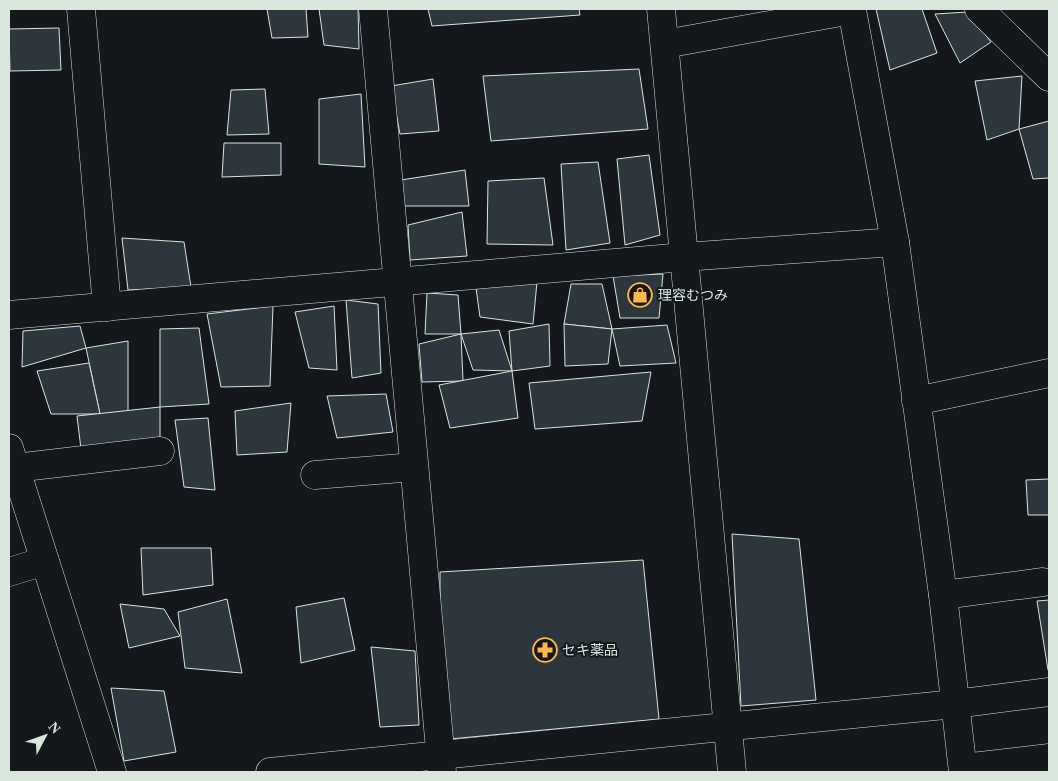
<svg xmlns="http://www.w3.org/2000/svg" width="1058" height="781" viewBox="0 0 1058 781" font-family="'Times New Roman','Noto Sans JP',serif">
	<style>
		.building { fill: #2c363c; stroke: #d8e6dc }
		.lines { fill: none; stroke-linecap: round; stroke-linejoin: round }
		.street-casing { stroke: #d8e6dc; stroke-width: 29 }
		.street { stroke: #14181c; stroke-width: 28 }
		.labels { text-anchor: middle; stroke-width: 4; stroke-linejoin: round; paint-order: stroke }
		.poi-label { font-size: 14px; fill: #d8e6dc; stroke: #14181c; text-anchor: start }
	</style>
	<rect width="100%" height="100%" fill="#14181c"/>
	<g class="building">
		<polygon points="267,9 306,9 308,37 272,38"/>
		<polygon points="319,9 358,9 359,49 324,45"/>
		<polygon points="428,9 579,9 580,15 432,26"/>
		<polygon points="876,9 922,9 937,53 890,70"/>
		<polygon points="968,12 991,42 960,63 935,14"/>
		<polygon points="59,28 61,70 10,71 9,29"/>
		<polygon points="639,69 648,129 491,141 483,76"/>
		<polygon points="1022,76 1019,129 987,140 975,81"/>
		<polygon points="433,79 439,131 400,134 391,86"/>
		<polygon points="265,89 269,134 227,135 231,90"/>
		<polygon points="361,94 365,167 319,164 319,99"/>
		<polygon points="1049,121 1049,178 1033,179 1019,129"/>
		<polygon points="224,143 281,143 281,175 222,177"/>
		<polygon points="649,155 660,235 625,245 617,159"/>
		<polygon points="598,162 610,243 566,250 561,164"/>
		<polygon points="465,170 469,206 403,206 401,180"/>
		<polygon points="544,178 553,245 487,244 488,181"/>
		<polygon points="462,212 467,256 410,260 408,225"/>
		<polygon points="122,238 184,242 191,287 128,290"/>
		<polygon points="663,274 659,318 620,318 613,276"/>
		<polygon points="537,282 533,324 480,317 476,288"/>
		<polygon points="571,284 602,284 612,329 564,324"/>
		<polygon points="427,293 458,295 461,334 425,334"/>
		<polygon points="346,300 378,304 381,373 352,378"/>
		<polygon points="273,306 270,386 221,387 207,314"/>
		<polygon points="334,306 337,370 309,368 295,312"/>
		<polygon points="549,324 550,366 512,371 509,331"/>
		<polygon points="564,324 612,329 608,364 565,366"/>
		<polygon points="667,325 676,363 620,366 612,329"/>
		<polygon points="80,326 86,348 22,367 23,331"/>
		<polygon points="199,328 209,404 160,407 160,329"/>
		<polygon points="499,330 512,371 473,370 461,334"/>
		<polygon points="461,334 463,381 422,382 419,344"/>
		<polygon points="128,341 128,411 100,414 86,348"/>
		<polygon points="89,363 100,414 51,414 37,371"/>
		<polygon points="512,371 518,418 450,428 439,385"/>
		<polygon points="651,372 642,421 535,429 529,383"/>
		<polygon points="386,394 393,432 337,438 327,396"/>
		<polygon points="291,403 287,452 237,455 235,411"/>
		<polygon points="160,407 160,451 81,449 77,416"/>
		<polygon points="208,418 215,490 184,487 175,420"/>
		<polygon points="1049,479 1049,515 1028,515 1026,480"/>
		<polygon points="732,534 799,539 816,700 741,706"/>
		<polygon points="141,548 211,548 213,585 143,595"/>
		<polygon points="643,560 659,719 440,740 440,572"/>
		<polygon points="344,598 355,650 301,663 296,607"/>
		<polygon points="227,599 242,673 185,668 178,612"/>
		<polygon points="1049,600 1049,670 1048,670 1037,601"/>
		<polygon points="120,604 164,609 180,636 129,648"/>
		<polygon points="371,647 415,651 419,725 380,727"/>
		<polygon points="111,688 164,691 176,752 124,761"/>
	</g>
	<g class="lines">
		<g class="street-casing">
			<g id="street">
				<polyline points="81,9 107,307"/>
				<polyline points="373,9 442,772"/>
				<polyline points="661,9 732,772"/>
				<polyline points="979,9 1049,77"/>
				<polyline points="665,44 852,10 895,242 943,595 963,772"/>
				<polyline points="9,315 684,257 895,242"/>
				<polyline points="916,401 1049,373"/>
				<polyline points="9,448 112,772"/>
				<polyline points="15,468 160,451"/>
				<polyline points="315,475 414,467"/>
				<polyline points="9,572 45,561"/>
				<polyline points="943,595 1043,582"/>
				<polyline points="963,768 1049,758"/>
				<polyline points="270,772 955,704 1049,692"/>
			</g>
		</g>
		<use href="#street" class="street"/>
	</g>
	<defs>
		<g id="shop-ring" transform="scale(1.25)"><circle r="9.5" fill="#14181c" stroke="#ffb74d" stroke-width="1.5"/><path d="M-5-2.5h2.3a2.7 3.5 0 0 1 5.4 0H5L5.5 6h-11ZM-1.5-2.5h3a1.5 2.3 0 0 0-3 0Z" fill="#ffb74d"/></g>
		<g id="pharmacy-ring" transform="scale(1.25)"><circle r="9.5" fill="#14181c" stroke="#ffb74d" stroke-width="1.5"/><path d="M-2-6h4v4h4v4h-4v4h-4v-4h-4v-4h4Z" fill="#ffb74d"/></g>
	</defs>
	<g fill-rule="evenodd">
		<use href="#shop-ring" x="640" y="295"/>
		<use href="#pharmacy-ring" x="545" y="650"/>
	</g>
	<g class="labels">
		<g class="poi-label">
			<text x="658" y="300">理容むつみ</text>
			<text x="562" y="655">セキ薬品</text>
		</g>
	</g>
	<rect width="1058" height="781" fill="none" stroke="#d8e6dc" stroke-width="20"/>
	<g transform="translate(45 736) rotate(49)" stroke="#14181c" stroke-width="4" paint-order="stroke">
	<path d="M0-4L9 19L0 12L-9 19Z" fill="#d8e6dc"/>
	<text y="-8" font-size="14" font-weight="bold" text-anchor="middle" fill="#d8e6dc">N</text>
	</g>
</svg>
